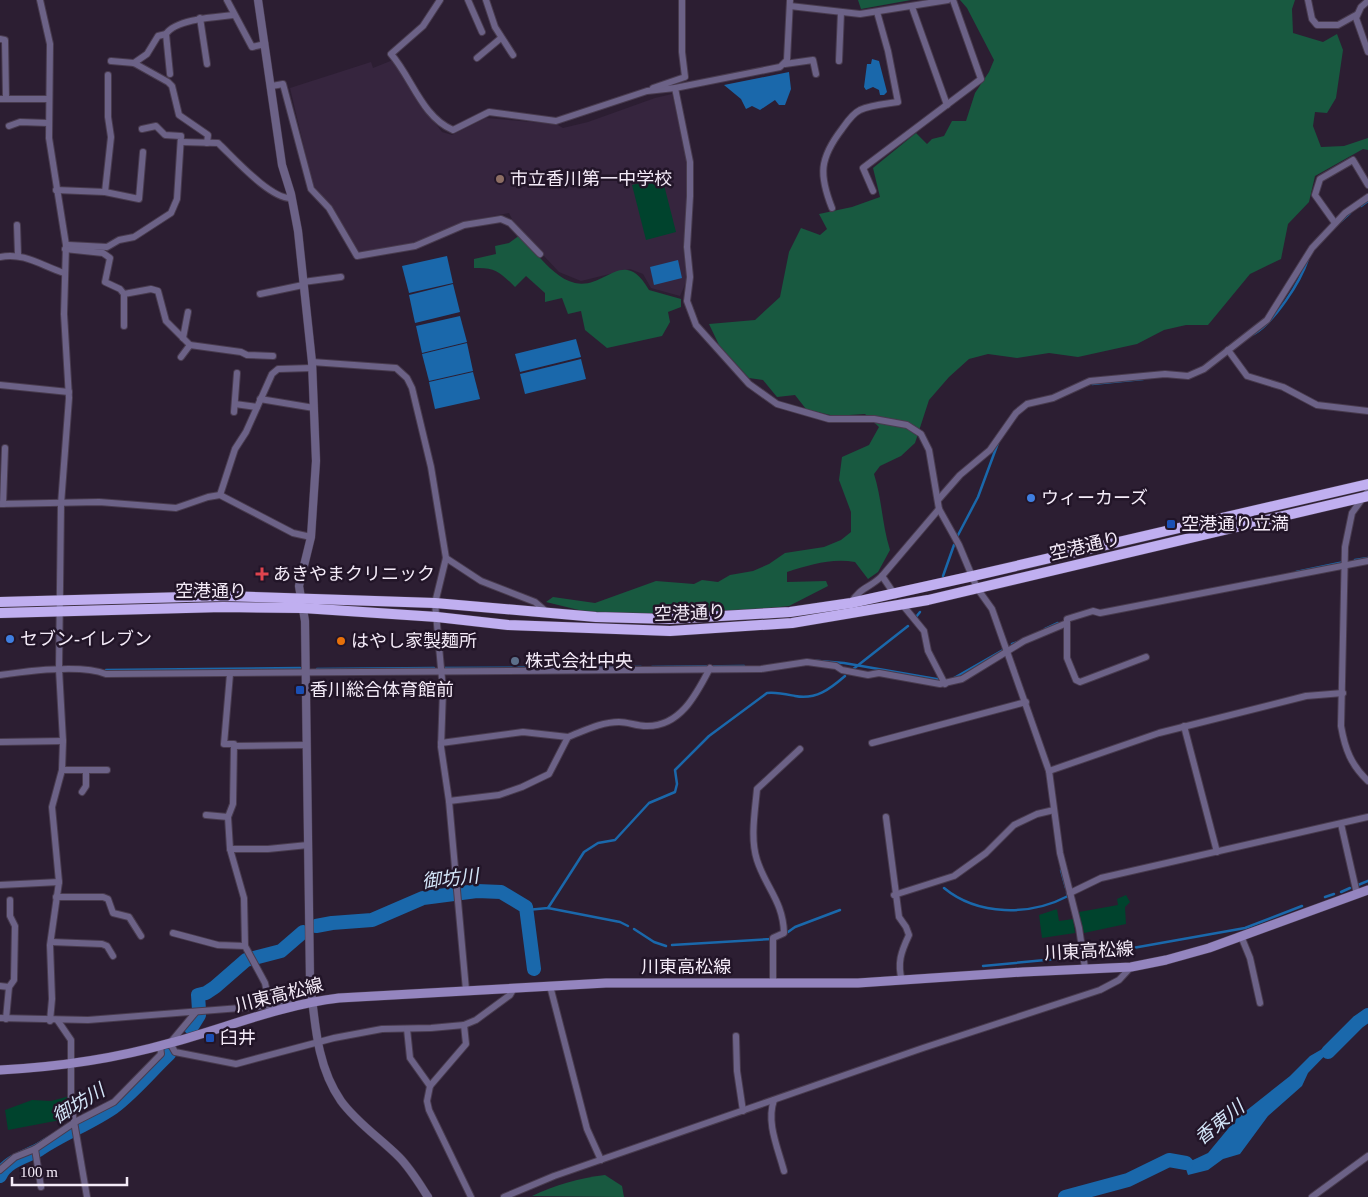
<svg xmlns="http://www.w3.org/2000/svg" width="1368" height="1197" viewBox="0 0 1368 1197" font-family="'Times New Roman','Noto Sans JP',serif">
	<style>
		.built { fill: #36253e }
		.green { fill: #00432d }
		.forest { fill: #185940 }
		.water { fill: #1a68ab }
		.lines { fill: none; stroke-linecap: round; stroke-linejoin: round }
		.stream { stroke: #1a68ab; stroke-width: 2.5 }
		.river { stroke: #1a68ab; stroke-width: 14 }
		.minor-casing { stroke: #483b4e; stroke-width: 8 }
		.tertiary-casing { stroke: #483b4e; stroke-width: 9 }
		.secondary-casing { stroke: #483b4e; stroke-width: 10 }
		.trunk-casing { stroke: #483b4e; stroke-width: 11 }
		.minor { stroke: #6c6287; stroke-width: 6 }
		.tertiary { stroke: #6c6287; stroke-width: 8 }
		.secondary { stroke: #9485bf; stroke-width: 9 }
		.trunk { stroke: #c0aff0; stroke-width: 10 }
		.education-dot { fill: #8d6e63; stroke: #221528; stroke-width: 2 }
		.shop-dot { fill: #3f7fe0; stroke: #221528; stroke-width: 2 }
		.transit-dot { fill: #1a4fb4; stroke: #221528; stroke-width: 2 }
		.health-dot { fill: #e0444e; stroke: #221528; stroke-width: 2 }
		.food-dot { fill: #e8710a; stroke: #221528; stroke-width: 2 }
		.service-dot { fill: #5c6f8a; stroke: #221528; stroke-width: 2 }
		.labels { text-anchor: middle; stroke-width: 5; stroke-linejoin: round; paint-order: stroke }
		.poi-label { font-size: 18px; fill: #f4ebf8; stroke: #221528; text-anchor: start }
		.street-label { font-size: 18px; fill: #f4ebf8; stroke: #221528 }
		.water-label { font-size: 19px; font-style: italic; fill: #d3e5f8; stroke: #221528 }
	</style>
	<rect width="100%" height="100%" fill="#2c1e32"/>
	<polygon class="built" points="393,60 425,110 442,132 452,135 486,118 556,124 563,128 588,122 655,98 672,94 689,172 683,249 687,280 680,296 651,288 643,274 630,269 581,281 559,272 515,225 509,213 463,222 417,242 359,253 331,207 313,185 290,88 371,62 373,68"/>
	<g class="green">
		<polygon points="662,177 676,232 646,240 632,185"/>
		<polygon points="1126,895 1130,902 1125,907 1126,924 1084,933 1079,912 1118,905 1117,899"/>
		<polygon points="1057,909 1059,921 1073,919 1075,933 1042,938 1039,915"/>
		<polygon points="70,1096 71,1118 8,1130 5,1110 32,1100 51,1101"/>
	</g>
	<g class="forest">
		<polygon points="858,0 911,0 861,9"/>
		<path d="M960 0H1295L1292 9 1293 33 1323 42 1337 34 1343 50 1336 98 1327 113 1315 112 1313 126 1321 147 1344 146 1368 138V150L1363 149 1315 176 1309 202 1288 224 1281 259 1250 274 1208 325H1186L1164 330 1137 344 1078 357 1049 353 1017 358 988 354 969 359 949 377 929 400 915 443 901 456 880 466 874 474C882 499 882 525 890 550L878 572 868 579 855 562C831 558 810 565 787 572V582L826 581 828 586 789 606 721 613H591L546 602 553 597 595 603 656 581 694 584 702 580 718 582 730 575 753 571 769 564 785 553 824 547 841 540 851 532V512L839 480 842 457 869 445 879 427 865 414 834 416 806 409 795 395 777 397 763 380 749 378 719 345 709 324 755 320 780 297 789 252 801 228 820 235 827 229 819 214 852 207 880 197 873 168 916 133 927 144 932 139 944 136 952 121H966L975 93 989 72 994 60 967 8Z"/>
		<path d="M520 235C535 251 553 278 575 283 606 290 623 245 649 290L681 299V307L668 312 670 322 662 336 607 348 585 330 581 311 568 314 562 298 545 302V293L526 276 515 287C500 272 495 267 474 268V259L496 254 495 246 509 243Z"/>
		<path d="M605 1175 622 1186 624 1197 532 1196C555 1185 580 1178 605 1175Z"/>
	</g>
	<g class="water">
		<polygon points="872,59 879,61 887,92 884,95 880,95 879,90 873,87 866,90 864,87 867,64 871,64"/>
		<polygon points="789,72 791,89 785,105 779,105 775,100 760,110 752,106 746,109 741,99 724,85"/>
		<polygon points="447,256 453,283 409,293 402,266"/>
		<polygon points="678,260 682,278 654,285 650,267"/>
		<polygon points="453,284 460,312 415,323 409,295"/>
		<polygon points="460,316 467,342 422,353 416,326"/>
		<polygon points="576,339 581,357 520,372 515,354"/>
		<polygon points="467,343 473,371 429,381 422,354"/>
		<polygon points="581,359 586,379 525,394 520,374"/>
		<polygon points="473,372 480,399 435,409 429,382"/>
		<polygon points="1343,1037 1308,1073 1302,1086 1268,1116 1240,1154 1223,1159 1208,1170 1188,1175 1184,1163 1170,1163 1168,1157 1177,1155 1193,1160 1208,1153 1237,1118 1290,1076 1310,1056"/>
	</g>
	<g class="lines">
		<g class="stream">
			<polyline points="1361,206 1368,201"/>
			<polyline points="1341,221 1350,213"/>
			<path d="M1254 334C1275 321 1300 283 1308 259"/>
			<polyline points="1092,384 1143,379"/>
			<polyline points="957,537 978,497 998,443"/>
			<polyline points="1355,560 1368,558"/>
			<polyline points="1296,572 1344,562"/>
			<polyline points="943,576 954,545"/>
			<polyline points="916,617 920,612"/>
			<polyline points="1045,629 1058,623"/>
			<polyline points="1012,644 1018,642"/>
			<polyline points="806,660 844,663 942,680"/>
			<polyline points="652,667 744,666"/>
			<polyline points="442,668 641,667"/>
			<polyline points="317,669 434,668"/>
			<polyline points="106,670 300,668"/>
			<polyline points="852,670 908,626"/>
			<polyline points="954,678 1003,650"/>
			<polyline points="1061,870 1066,888"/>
			<polyline points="1358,885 1368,881"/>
			<path d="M944 888C978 916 1030 916 1068 896L1067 893"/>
			<polyline points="1341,892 1350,888"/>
			<polyline points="1325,897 1334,894"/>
			<polyline points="548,908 620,922 628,926"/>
			<path d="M527 910 548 908 584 852 598 843 615 840 649 803 675 792 677 784 675 770 709 736 767 693C777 692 785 694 795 696 816 700 830 689 845 676"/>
			<polyline points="634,929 654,942 666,946"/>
			<polyline points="788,932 795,927 840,910"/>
			<polyline points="672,945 772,939"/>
			<polyline points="983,966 1088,956 1245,928 1302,906"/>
		</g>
		<g class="river">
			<polyline points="316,926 332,923 372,920 423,898 477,891 501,892 526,907 534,969"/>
			<polyline points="199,1010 198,995 206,993 215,987 246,960 281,951 303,932"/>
			<polyline points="191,1028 199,1015"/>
			<polyline points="1328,1052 1358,1022 1368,1015"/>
			<path d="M0 1176C7 1160 27 1157 40 1149 64 1133 91 1123 114 1107 134 1092 151 1071 169 1054"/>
			<polyline points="1065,1197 1128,1180 1169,1160 1186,1163"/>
		</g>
		<g class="minor-casing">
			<g id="minor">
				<polyline points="40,0 50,44 49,138 66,245 64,314 69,398 61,504 59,669 63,741 62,770 52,807 59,882 50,945 52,999 50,1021"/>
				<polyline points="227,0 252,47 265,44"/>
				<path d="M440 0 423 26 391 54C412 78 422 117 453 130L489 112 556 121 647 91 675 88 780 67 787 60 790 0"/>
				<polyline points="468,0 482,32"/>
				<polyline points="486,0 495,27 513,55"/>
				<polyline points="1308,0 1312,19 1317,25 1338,25 1356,15"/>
				<polyline points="1368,1 1361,7 1356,18 1368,52"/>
				<polyline points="790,6 860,14 948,0"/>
				<polyline points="912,7 947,105"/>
				<polyline points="200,18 207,64"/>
				<polyline points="0,39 5,40 6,99"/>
				<polyline points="477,58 501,38"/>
				<polyline points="111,61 134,63 168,82 172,86 179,115 208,135 207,143"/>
				<polyline points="839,61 841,12"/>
				<polyline points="134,63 147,54 158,36 166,34"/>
				<polyline points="785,64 813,60 816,74"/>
				<path d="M170 74 166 34C176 19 216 17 234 15"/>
				<polyline points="272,86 283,84 311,189 329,208 357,256 415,246 464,225 501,219 510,223 540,254"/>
				<polyline points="653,88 685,77 682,52 682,0"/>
				<polyline points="675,88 690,162 690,196 687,247 690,277 687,301 696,325 749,384 777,404 829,419 874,419 907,425 921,434 929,450 939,509 959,545 977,588 992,609 1049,771 1060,853 1079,928 1085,968"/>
				<polyline points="0,99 48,99"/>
				<polyline points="9,126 20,122 48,123"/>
				<path d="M181 142 218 143C234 158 271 200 292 198"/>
				<polyline points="56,190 105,192 139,199 143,152"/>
				<polyline points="873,191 863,168 981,79 953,0"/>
				<polyline points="105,192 111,137 108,117 108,75"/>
				<path d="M832 208C819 175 819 159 842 129 847 122 852 114 860 110 871 105 886 104 898 102L888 51 877 12"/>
				<polyline points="1335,223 1315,195 1320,179 1353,160 1368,185"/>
				<polyline points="17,225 18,255"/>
				<polyline points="68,245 107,247 119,240 134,237 171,213 177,199 181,136 165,135 156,126 142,129"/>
				<polyline points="65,249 103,253 110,258 105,282 120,289 124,294 151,289 158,291 166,321 190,345 241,352 247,355 273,356"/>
				<path d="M0 257C24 252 42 266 64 273"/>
				<polyline points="303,282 341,277"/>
				<polyline points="124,294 124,326"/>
				<polyline points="260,294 303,285"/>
				<polyline points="183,338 188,312"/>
				<polyline points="1228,350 1247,376 1283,387 1317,405 1368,411"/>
				<polyline points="181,357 190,345"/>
				<polyline points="312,362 396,368 407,378 412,388 431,467 446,558 435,603 443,690 441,747 449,801 466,990"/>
				<polyline points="0,385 69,392"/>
				<polyline points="260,399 314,408"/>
				<polyline points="235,404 257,407"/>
				<polyline points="234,412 237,373"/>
				<path d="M1368 491 1352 513 1345 547 1341 726C1345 749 1351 765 1368 781"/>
				<polyline points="220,495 235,449 246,432 272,374 278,369 312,368"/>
				<polyline points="938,500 960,475 990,450 1016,413 1027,404 1053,398 1090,381 1165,374 1188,376 1204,369 1267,320 1312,248 1345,213 1368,197"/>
				<polyline points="0,504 99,502 176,508 208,497 220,495 293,533 311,537"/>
				<polyline points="3,504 5,448"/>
				<polyline points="446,558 481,581 535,602 548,613"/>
				<polyline points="882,576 895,595"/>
				<path d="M851 603C860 587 870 588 882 576L939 509"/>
				<polyline points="901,603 924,631 928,651 945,684"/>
				<polyline points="1146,657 1080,682 1076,680 1067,658 1067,619 1093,611 1100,613 1368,561"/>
				<polyline points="230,674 224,744 234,744 233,804 228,817 230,849 244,898 245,946 265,983 270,1006"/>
				<path d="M0 675C27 671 81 664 106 674L761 669 807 662 836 666 842 670 868 675 879 673 940 684 962 679 1024 641 1067 623"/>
				<polyline points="1184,726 1217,852"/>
				<polyline points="0,742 63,741"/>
				<polyline points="441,743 523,732 568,737"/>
				<polyline points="872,743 1026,702"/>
				<polyline points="234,746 307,745"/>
				<polyline points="62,770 107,770"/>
				<polyline points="1049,771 1159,733 1306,696 1343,693"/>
				<polyline points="82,792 86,786 86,771"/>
				<path d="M449 801 499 795 522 787 549 774 568 737C584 731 601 722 619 722 628 722 637 726 646 726 680 727 696 695 710 668"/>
				<polyline points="206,815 228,817"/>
				<path d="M886 817 899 917 906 927 909 935C901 952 897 963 902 981"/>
				<polyline points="1341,824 1357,894"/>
				<polyline points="230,849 268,849 308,845"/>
				<polyline points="0,885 59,882"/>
				<polyline points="1070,893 1101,878 1368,817"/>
				<polyline points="894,895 954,876 986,853 1014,825 1037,814 1054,810"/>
				<polyline points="56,897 103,897 108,899 113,913 129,917 141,936"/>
				<polyline points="173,933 218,945 245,946"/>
				<polyline points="1241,936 1250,958 1260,1003"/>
				<polyline points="51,942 102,944 107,946 113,956"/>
				<path d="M773 984V938L784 933C783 901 766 888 757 860 750 839 755 811 757 789L800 749"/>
				<polyline points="0,986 9,987"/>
				<polyline points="550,986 587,1129 601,1160"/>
				<polyline points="195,1013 170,1043 175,1052 236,1064 334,1038 382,1029 431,1028 464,1025 476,1020 510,995 514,988"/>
				<polyline points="0,1018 88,1020 290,1004"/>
				<polyline points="6,1019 9,987 14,980 15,926 10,916 10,900"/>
				<polyline points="58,1021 71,1040 71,1104 87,1197"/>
				<polyline points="464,1025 466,1044 430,1086 427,1101 429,1110 471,1197"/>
				<polyline points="407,1029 410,1058 430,1086"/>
				<polyline points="736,1036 737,1071 743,1111"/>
				<path d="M774 1100C766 1123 778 1148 784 1171"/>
				<polyline points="35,1149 41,1187"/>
				<polyline points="0,1170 15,1157 35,1149 75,1122 114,1102 161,1054 160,1046"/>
				<polyline points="504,1197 554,1176 923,1048 1100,990 1119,980 1131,967"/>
				<polyline points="1312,1197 1368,1156"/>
			</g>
		</g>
		<g class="tertiary-casing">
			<path id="tertiary" d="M258 0 282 165 291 194 298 231 312 362 316 461 311 537 299 586 305 621 310 980C315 1021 316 1065 341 1101 357 1123 380 1138 399 1157 410 1168 419 1183 428 1197"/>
		</g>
		<g class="secondary-casing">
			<path id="secondary" d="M0 1070C57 1067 114 1059 170 1043 226 1028 280 1005 339 998L606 983H858L1023 972 1131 967 1166 960 1209 948 1368 890"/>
		</g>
		<g class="trunk-casing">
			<g id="trunk">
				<polyline points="0,602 224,596 435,603 596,617 669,619 790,612 851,603 973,576 1368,484"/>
				<polyline points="0,613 223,607 303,608 437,617 508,625 670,631 792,623 928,600 1368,496"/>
			</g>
		</g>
		<use href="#minor" class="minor"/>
		<use href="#tertiary" class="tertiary"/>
		<use href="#secondary" class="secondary"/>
		<use href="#trunk" class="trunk"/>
	</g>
	<circle class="education-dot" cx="500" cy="179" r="5"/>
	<g class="shop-dot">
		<circle cx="1031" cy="498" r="5"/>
		<circle cx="10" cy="639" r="5"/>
	</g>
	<g class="transit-dot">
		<rect x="1166" y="519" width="10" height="10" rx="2.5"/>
		<rect x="295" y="685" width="10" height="10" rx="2.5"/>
		<rect x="205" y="1033" width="10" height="10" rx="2.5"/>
	</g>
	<path class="health-dot" d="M259.5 566.5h5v5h5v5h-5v5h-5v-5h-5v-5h5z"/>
	<circle class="food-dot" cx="341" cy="641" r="5"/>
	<circle class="service-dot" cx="515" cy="661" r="5"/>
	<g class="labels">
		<g class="poi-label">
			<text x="510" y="185">市立香川第一中学校</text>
			<text x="1041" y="504">ウィーカーズ</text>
			<text x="1181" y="530">空港通り立満</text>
			<text x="273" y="580">あきやまクリニック</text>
			<text x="20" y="645">セブン-イレブン</text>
			<text x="351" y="647">はやし家製麺所</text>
			<text x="525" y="667">株式会社中央</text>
			<text x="310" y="696">香川総合体育館前</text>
			<text x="220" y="1044">臼井</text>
		</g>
		<g class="street-label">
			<text transform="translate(1085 546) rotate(-13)" y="6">空港通り</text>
			<text x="211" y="597">空港通り</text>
			<text transform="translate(690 613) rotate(-2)" y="6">空港通り</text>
			<text transform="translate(1089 951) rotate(-3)" y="6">川東高松線</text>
			<text x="686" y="973">川東高松線</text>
			<text transform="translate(279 995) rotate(-14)" y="6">川東高松線</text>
		</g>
		<g class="water-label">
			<text transform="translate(450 878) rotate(-6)" y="7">御坊川</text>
			<text transform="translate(78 1103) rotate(-31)" y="7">御坊川</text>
			<text transform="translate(1219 1122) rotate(-39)" y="7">香東川</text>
		</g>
	</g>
	<path d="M12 1177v8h115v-8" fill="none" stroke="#f4ebf8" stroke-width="2.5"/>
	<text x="20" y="1177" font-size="15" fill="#f4ebf8" stroke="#221528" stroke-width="4" paint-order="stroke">100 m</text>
</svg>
